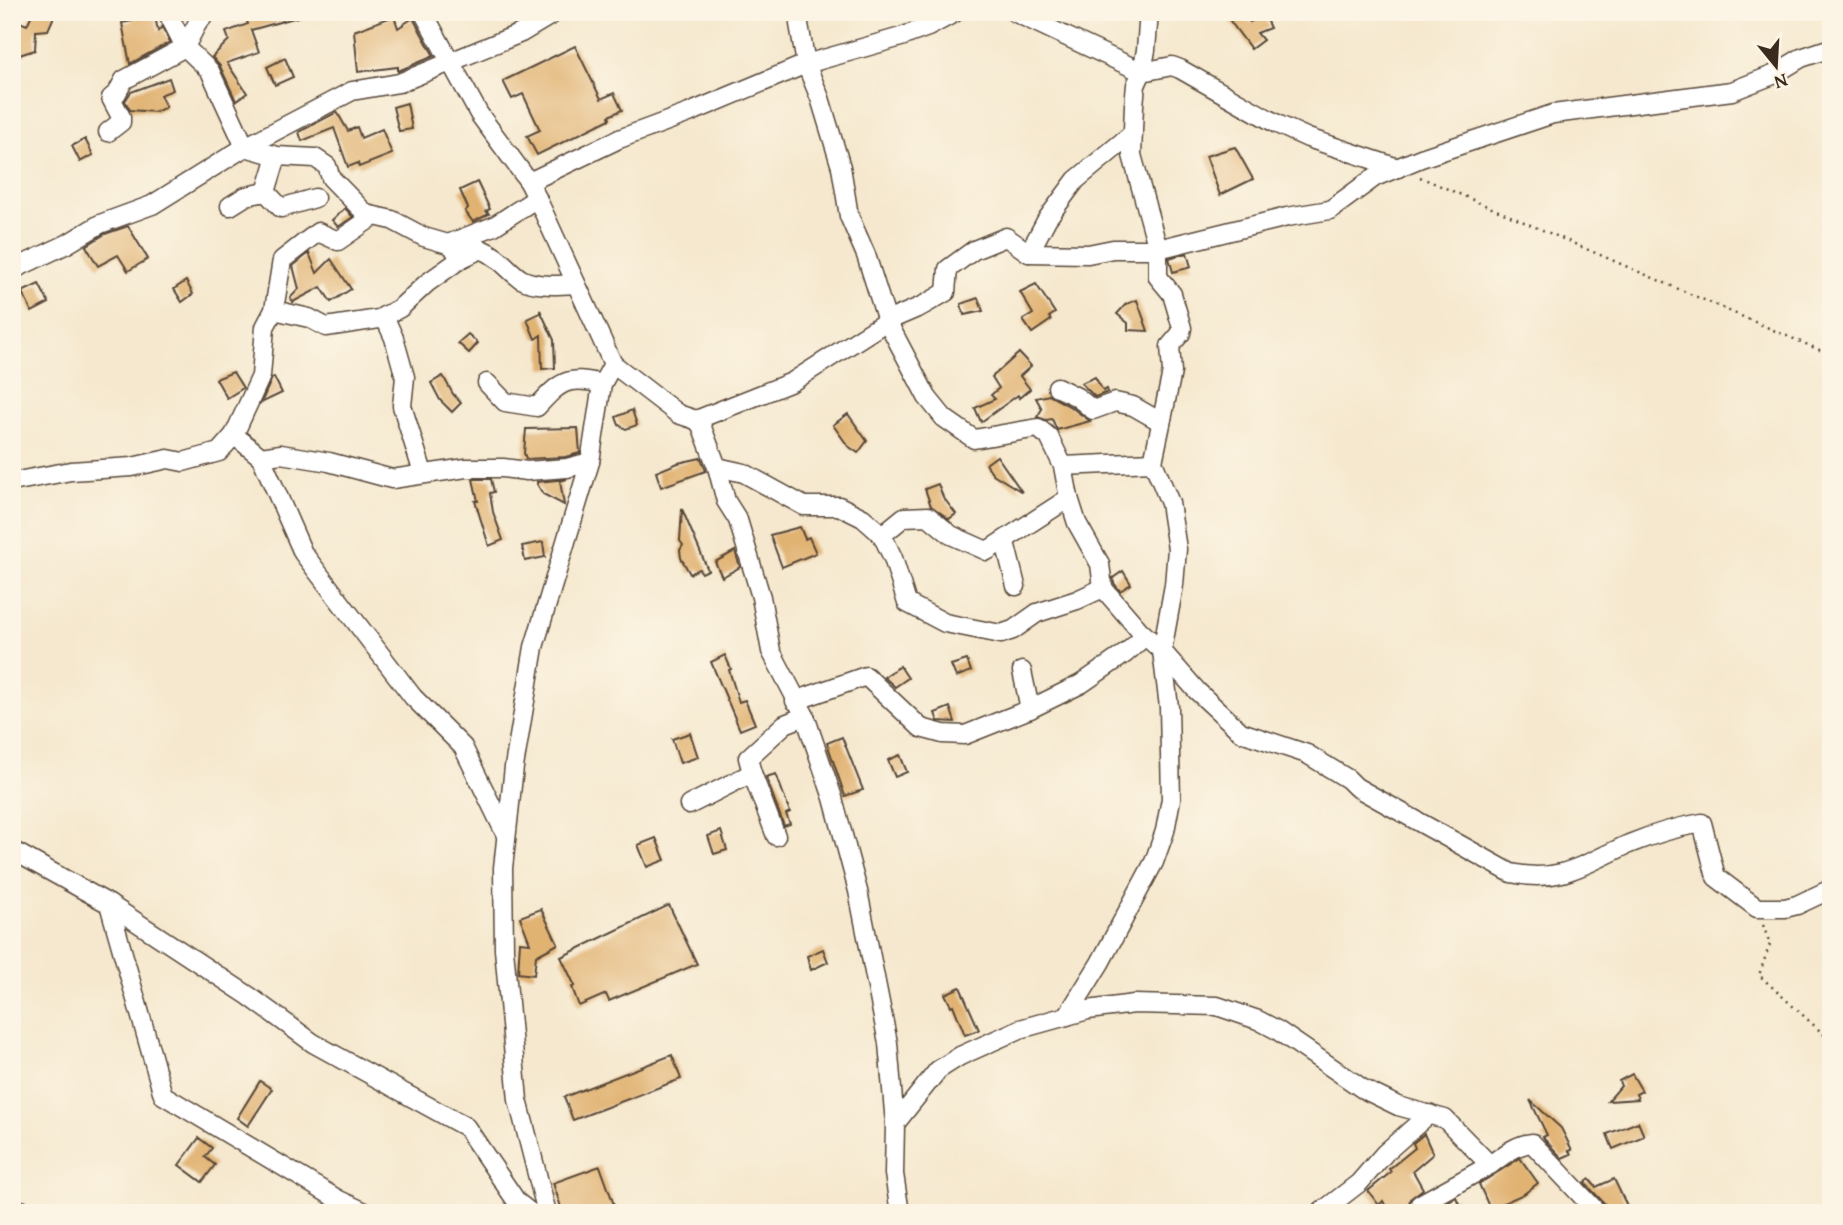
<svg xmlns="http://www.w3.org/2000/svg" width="1843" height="1225" viewBox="0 0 1843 1225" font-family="'Gentium Book Plus',serif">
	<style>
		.building { fill: #e1b373 }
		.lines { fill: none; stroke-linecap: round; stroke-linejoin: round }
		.minor-casing { stroke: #574638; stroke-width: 21 }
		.path { stroke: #574638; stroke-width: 2.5; stroke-dasharray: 2 5; stroke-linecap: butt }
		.minor { stroke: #fff; stroke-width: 18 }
	</style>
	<rect width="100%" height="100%" fill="#fcf5e5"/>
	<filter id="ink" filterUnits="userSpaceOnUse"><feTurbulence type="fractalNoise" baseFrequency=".0143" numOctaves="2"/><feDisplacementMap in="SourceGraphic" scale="14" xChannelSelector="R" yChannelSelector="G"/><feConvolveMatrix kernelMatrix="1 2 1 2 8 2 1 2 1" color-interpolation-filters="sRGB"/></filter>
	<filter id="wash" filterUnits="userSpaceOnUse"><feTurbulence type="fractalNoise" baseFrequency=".00686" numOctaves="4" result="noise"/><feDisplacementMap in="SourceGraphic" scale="28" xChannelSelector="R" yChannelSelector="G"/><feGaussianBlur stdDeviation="1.57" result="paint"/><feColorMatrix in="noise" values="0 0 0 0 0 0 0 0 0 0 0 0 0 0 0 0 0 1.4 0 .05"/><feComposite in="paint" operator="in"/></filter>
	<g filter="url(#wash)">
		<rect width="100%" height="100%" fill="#f5e8ce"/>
		<g id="blocks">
			<g class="building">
				<polygon points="33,12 56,12 48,30 36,31 35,50 16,56 17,21 27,25"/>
				<polygon points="130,12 154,12 158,31 162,27 170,42 130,64 122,23 132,21"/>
				<polygon points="255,12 300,12 301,16 251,30 259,52 227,63 247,93 236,101 220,66 212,57 229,40 226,32 248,24 245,15"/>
				<polygon points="1243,12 1250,22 1264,15 1270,28 1257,33 1263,40 1251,49 1230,21"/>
				<polygon points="394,16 398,28 413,18 434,56 398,71 398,67 358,72 354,31"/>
				<polygon points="575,46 601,99 614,93 622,110 609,116 610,119 537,155 527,136 540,130 523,94 512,99 503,81"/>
				<polygon points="285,58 293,77 275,85 267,67"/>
				<polygon points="169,78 173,90 160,95 166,107 156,112 130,110 125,101 131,92"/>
				<polygon points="407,103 412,129 399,131 393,107"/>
				<polygon points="337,112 348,131 357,127 361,138 382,129 392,154 359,167 358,163 348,167 334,128 302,141 299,132"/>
				<polygon points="85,139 93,155 80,162 72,146"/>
				<polygon points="1235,147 1253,179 1220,195 1206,156"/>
				<polygon points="477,182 490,209 486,211 489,214 473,222 465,211 468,208 460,190"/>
				<polygon points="345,208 353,217 338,227 332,220"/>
				<polygon points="128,226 148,259 128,271 118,255 98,266 86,246 105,234"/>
				<polygon points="309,253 317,273 331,259 351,289 331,302 321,287 293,302 290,298 299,289 293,266"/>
				<polygon points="1187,253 1191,267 1173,272 1169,258"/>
				<polygon points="186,281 193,294 182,302 174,289"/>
				<polygon points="39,284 49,303 32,312 22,292"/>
				<polygon points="1036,284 1055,313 1049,317 1051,320 1032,333 1023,320 1033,314 1020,292"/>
				<polygon points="978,298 983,311 964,315 961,304"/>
				<polygon points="1137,300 1148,331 1128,330 1128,323 1117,314 1126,304"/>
				<polygon points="540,310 554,340 555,368 542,369 541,335 535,339 527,319 540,313"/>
				<polygon points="468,334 478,343 469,353 458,343"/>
				<polygon points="1019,353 1031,366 1020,376 1030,389 1019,398 1018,395 981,422 975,408 995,399 991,395 999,388 992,377"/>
				<polygon points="233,372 243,388 227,398 216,379"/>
				<polygon points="443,376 453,394 461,403 452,412 440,400 431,383"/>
				<polygon points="274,377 282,393 261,403 272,378"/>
				<polygon points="1095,377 1103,391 1107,389 1108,392 1095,397 1081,383"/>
				<polygon points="1049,395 1071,407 1090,421 1057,430 1052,419 1046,420 1037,417 1042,409 1036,398"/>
				<polygon points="632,410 637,425 626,429 619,425 616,417"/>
				<polygon points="848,414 867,441 858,453 848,446 833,425"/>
				<polygon points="578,428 580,453 565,457 526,459 524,453 526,429"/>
				<polygon points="997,456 1022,492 993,474 986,464"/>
				<polygon points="701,458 706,471 661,487 656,472 678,463"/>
				<polygon points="473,479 491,479 494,492 490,493 493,512 503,540 489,546 475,501 478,501"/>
				<polygon points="567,479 560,481 564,505 543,494 537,484 537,482"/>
				<polygon points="938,484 943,497 956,514 949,519 931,506 925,489"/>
				<polygon points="682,509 708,570 702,573 699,569 690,574 681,558 680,550 683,545 680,541"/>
				<polygon points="800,527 805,539 809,537 816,553 782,567 770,535"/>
				<polygon points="543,542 545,557 525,561 522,546"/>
				<polygon points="735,551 740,567 722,577 715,562"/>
				<polygon points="1123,571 1131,584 1120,591 1114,583 1113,578"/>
				<polygon points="725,655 731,669 729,670 739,702 745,700 755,724 740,730 711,662"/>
				<polygon points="967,660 971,671 956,677 951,665"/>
				<polygon points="900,666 908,678 895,687 884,677"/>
				<polygon points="950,707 955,722 938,721 935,713"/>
				<polygon points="690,733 698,757 680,763 672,739"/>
				<polygon points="842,737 863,790 845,796 827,743"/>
				<polygon points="900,755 907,772 895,777 888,760"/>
				<polygon points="776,774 790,812 786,814 790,824 784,826 766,777"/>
				<polygon points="721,831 727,850 714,854 708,836"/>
				<polygon points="656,838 665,860 647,867 638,845"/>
				<polygon points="669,905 697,964 609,1001 606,994 579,1006 572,987 575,986 561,957"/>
				<polygon points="541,909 558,944 536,956 534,975 518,973 520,942 530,943 520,917"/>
				<polygon points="823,949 828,962 811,970 807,956"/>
				<polygon points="960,987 979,1030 965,1035 953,1005 951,1006 945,994"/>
				<polygon points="672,1055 681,1079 573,1120 564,1097"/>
				<polygon points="1632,1074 1642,1091 1636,1094 1638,1099 1608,1101 1621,1086 1619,1081"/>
				<polygon points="260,1081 272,1089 248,1126 237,1118"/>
				<polygon points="1530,1100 1561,1128 1572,1150 1569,1151 1571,1154 1562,1158 1545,1140 1543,1137 1547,1135"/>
				<polygon points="1638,1122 1644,1136 1613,1149 1607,1134"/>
				<polygon points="1424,1134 1433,1154 1413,1171 1423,1189 1410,1199 1409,1205 1413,1213 1389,1213 1383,1201 1379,1205 1368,1191 1391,1172 1389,1169 1415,1148 1413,1143"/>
				<polygon points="199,1138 212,1148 205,1157 215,1165 202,1182 179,1165"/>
				<polygon points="1520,1158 1538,1183 1524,1194 1490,1209 1479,1184"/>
				<polygon points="600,1166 617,1213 563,1213 553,1183"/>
				<polygon points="1589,1179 1596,1187 1614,1179 1628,1208 1618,1213 1609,1213 1606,1205 1585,1183"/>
				<polygon points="1456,1197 1463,1213 1428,1213"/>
			</g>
		</g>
	</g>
	<g filter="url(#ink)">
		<use href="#blocks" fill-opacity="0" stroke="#574638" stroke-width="2"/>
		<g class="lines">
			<g class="minor-casing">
				<g id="minor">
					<polyline points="167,12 185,47 210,71 245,147 277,156 315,158 327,166 331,178 366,214 392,220 424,237 448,244 494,226 537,198"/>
					<polyline points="423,12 479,114 529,182 537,198 613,364 602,384 590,462 534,647 514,767 503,868 504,949 518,1100 547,1213"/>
					<path d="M800 12 799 24 806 64 820 98 841 167 849 216 866 255 887 321 927 397 944 418 974 439 1038 428 1049 437 1063 466 1069 498 1077 523 1100 564 1103 588 1140 631 1162 651 1197 691 1241 732 1307 754 1348 779 1356 787 1511 873C1561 884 1586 863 1629 844 1651 835 1678 827 1702 823L1716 877 1757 908H1785L1797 905 1831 889"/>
					<polyline points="1014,12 1142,72 1172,66 1180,69 1277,124 1308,138 1398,168"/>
					<polyline points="108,132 121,122 121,117 111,98 117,93 124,80 185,47 197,24 207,12"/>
					<polyline points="529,182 619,139 689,113 806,64 901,37 928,27 956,12"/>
					<polyline points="266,192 277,156"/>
					<polyline points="230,206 246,196 266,192 281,208 315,198"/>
					<path d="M455 251 462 258 481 249C502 258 506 269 521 279 536 287 560 285 576 284"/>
					<polyline points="1029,253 1047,219 1076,180 1133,133"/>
					<polyline points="12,270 67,244 100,224 152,205 245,147 352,91 399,83 521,33 556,12"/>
					<polyline points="274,310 309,318 326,327 379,319 400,308 427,283 462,258"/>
					<polyline points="384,316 394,338 405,377 402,406 423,473"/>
					<polyline points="613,364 678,414 696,420 701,425 717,467 726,501 738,520 761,597 771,651 805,716 833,798 858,891 888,1043 895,1124 894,1174 900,1213"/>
					<path d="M487 383 505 402 537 407C560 382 567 375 602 384"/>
					<polyline points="1057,387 1077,397 1093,410 1115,402 1133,406 1161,422"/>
					<polyline points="696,420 792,382 887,321 922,306 946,292 948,269 974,250 1006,237 1029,253 1088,254 1113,249 1158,249 1287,217 1330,210 1375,177 1421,158 1553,114 1732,91 1773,75 1801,58 1831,48"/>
					<polyline points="234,435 261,376 265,327 274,310 282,260 318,232 338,241 374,216"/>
					<polyline points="261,457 303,553 413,697 463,747 506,835"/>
					<polyline points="1063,466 1153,462"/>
					<polyline points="717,467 744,473 804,506 839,506 863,518 882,535 893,558 907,603 945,623 1001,634 1013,630 1037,613 1077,600 1103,588"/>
					<polyline points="12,482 71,471 132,467 168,459 183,462 219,452 234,435 261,457 281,454 329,462 392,479 466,468 503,468 527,471 567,468 590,462"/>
					<polyline points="882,535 904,517 928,516 951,535 987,551 1069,498"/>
					<polyline points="1005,542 1016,586"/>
					<polyline points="1022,671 1030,709"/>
					<polyline points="795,701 866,676 921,728 943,734 965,735 1030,709 1081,684 1126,653 1145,636"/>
					<polyline points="752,773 776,836"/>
					<polyline points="689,805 752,773 748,758 785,724 805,716"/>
					<polyline points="12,850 109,904 249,996 313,1043 466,1127 517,1202 531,1213"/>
					<polyline points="109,904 163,1095 339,1200 367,1213"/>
					<polyline points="1067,1016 1100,963 1154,862 1165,831 1171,799 1169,707 1162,651 1174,585 1177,549 1170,503 1153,462 1172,372 1170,346 1181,333 1182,328 1172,294 1158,277 1158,249 1132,155 1134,105 1136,85 1142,72 1146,50 1149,12"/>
					<path d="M895 1124 938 1070 960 1056 1020 1029 1088 1010 1134 1004 1217 1006 1258 1020 1277 1030 1363 1089 1398 1106 1445 1119 1490 1165C1502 1156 1517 1144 1532 1143L1598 1213"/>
					<polyline points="1420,1204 1490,1165"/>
					<polyline points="12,1208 32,1213"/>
					<polyline points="1320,1213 1359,1183 1385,1153 1429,1114"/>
				</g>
			</g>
			<g class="path">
				<polyline points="1420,177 1831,355"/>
				<polyline points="1763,925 1770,944 1759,975 1831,1041"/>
			</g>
			<use href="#minor" class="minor"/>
		</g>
	</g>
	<rect width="1843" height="1225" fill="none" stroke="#fcf5e5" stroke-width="42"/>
	<g transform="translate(1776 66) rotate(162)" stroke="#fcf5e5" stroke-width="5" paint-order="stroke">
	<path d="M0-5L12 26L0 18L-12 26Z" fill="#3b2a1e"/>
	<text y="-10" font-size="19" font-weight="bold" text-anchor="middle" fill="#3b2a1e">N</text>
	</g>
</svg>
